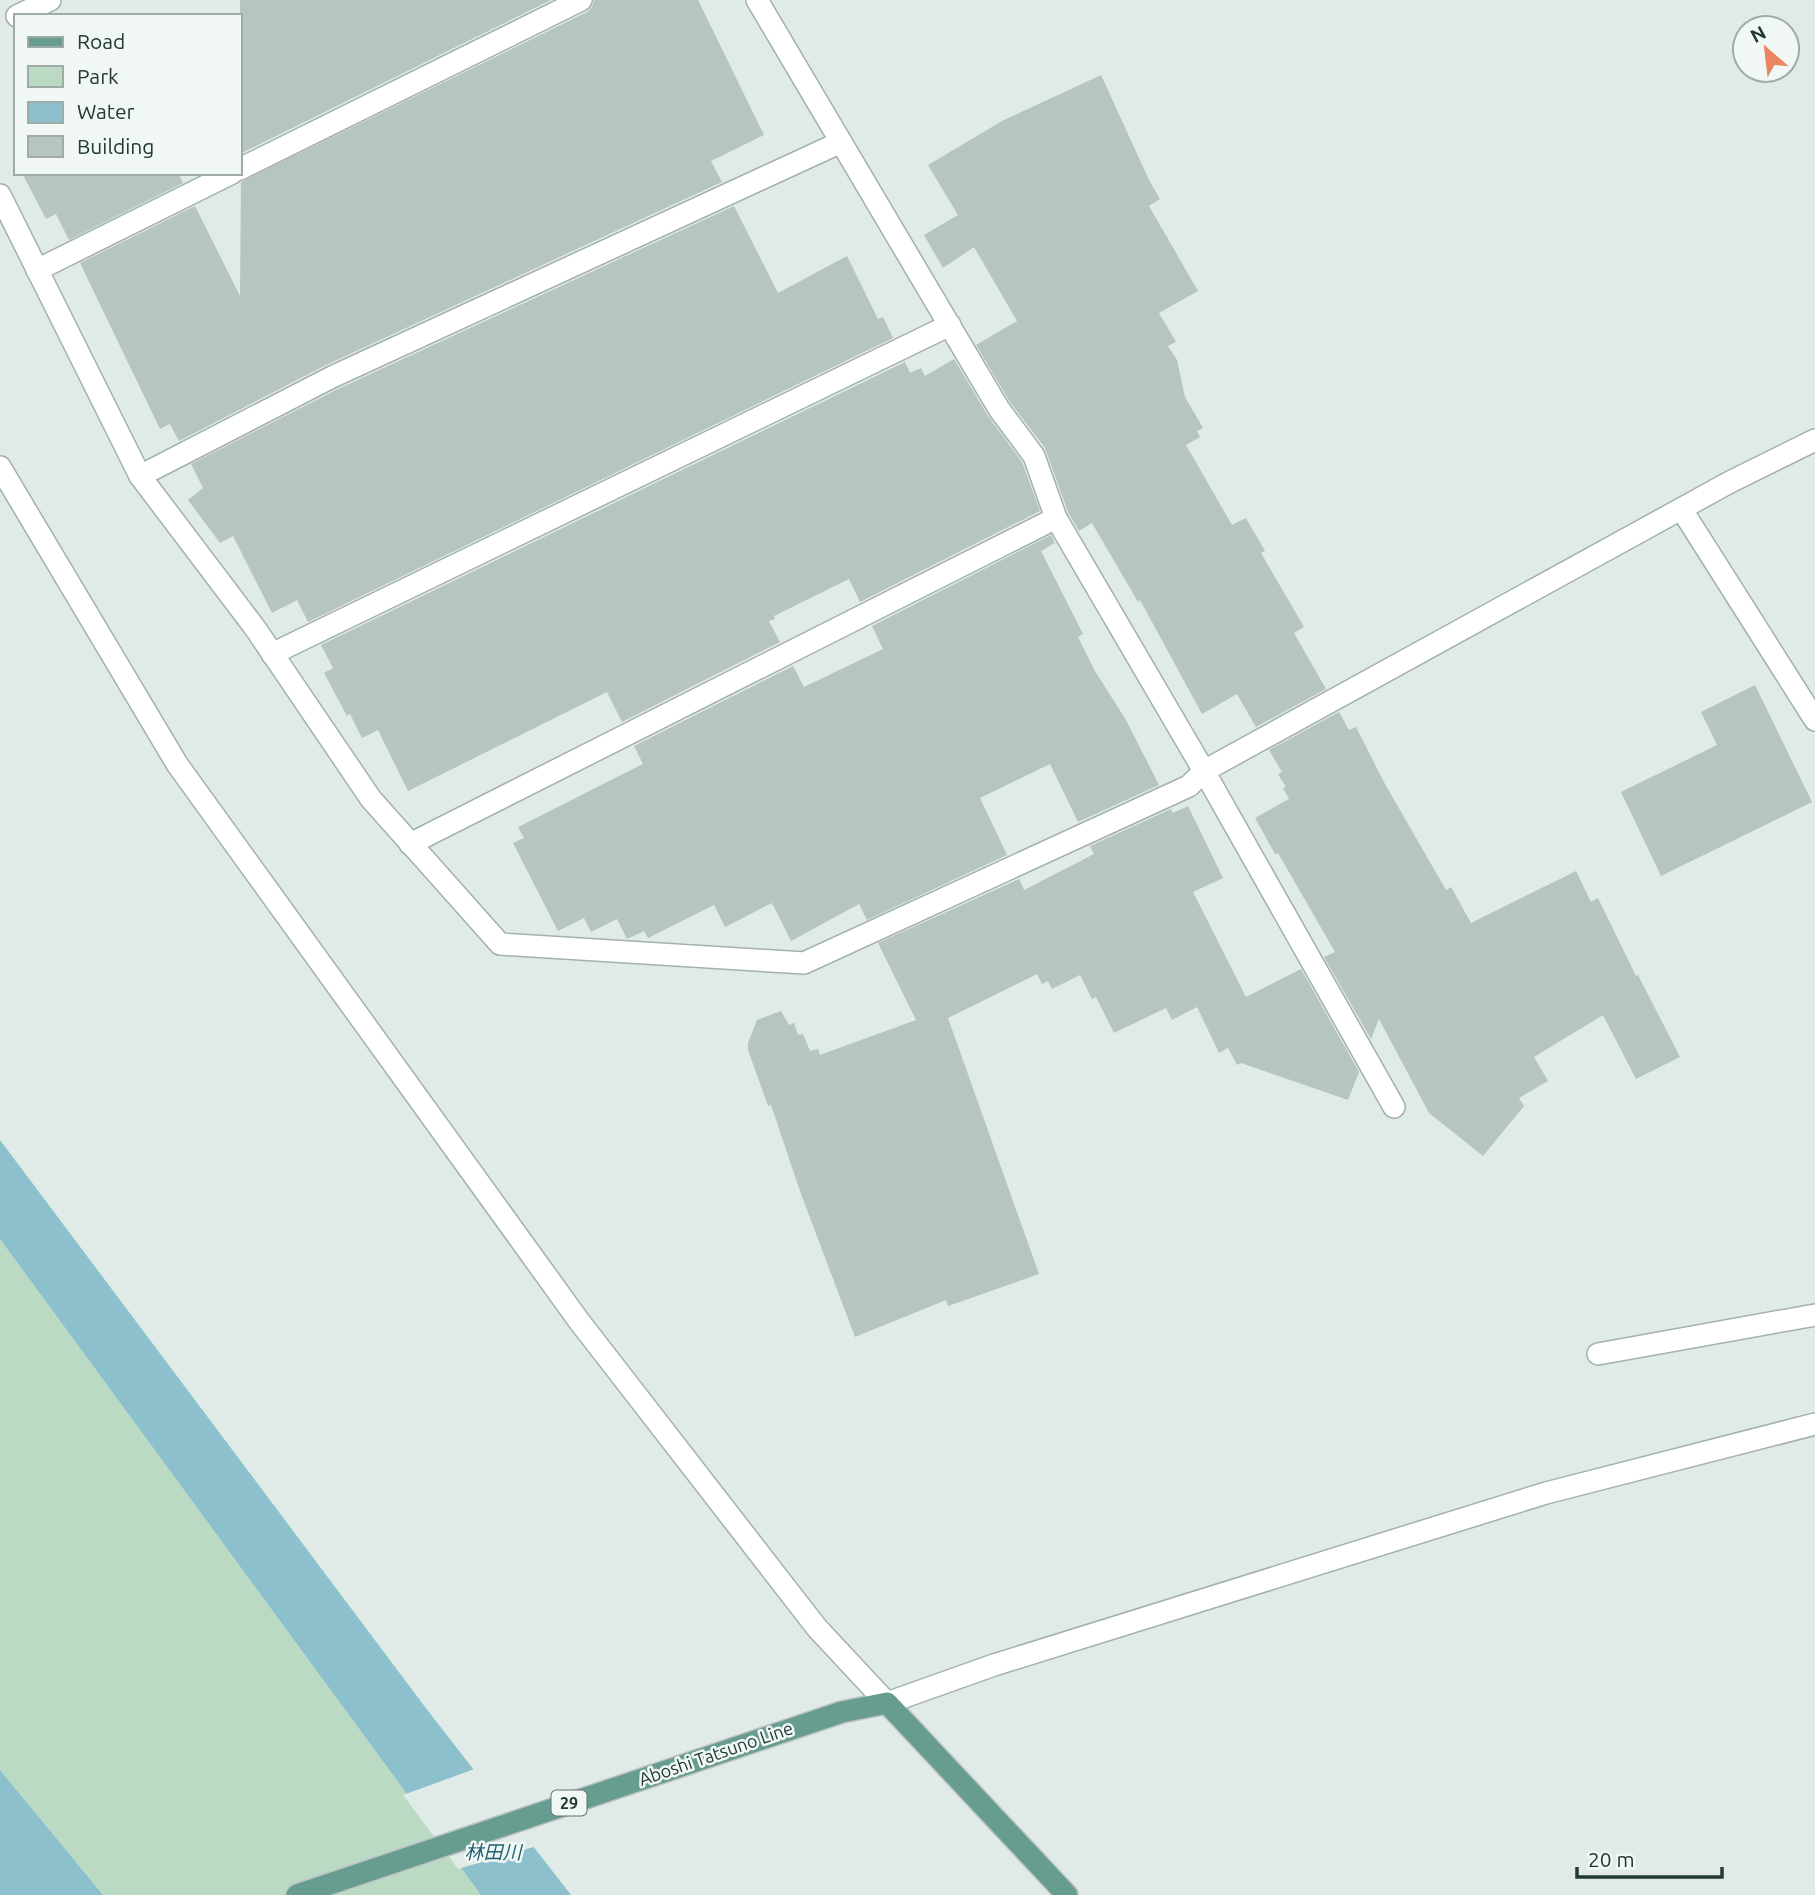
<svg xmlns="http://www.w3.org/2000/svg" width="1815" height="1895" viewBox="0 0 1815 1895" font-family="Ubuntu,'Noto Sans JP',sans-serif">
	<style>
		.green { fill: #badac4 }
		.water { fill: #8bc0cc }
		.pier { fill: #e0eae6 }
		.building { fill: #b6c5bf }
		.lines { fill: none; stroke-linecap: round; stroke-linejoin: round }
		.service-casing { stroke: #a3b1ad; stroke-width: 24 }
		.minor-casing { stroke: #a3b1ad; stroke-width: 24 }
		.tertiary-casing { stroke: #a3b1ad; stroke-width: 24 }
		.primary-casing { stroke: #bdc4c2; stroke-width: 24 }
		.service { stroke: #fff; stroke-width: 21 }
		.minor { stroke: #fff; stroke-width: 21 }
		.tertiary { stroke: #fff; stroke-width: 21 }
		.primary { stroke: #679d91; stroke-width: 21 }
		.labels { text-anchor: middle; stroke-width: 5; stroke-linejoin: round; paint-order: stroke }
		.shield { fill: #f0f7f4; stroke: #60726e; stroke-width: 2 }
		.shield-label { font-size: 16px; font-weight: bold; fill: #223934 }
		.street-label { font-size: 18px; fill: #223934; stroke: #f0f7f4 }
		.water-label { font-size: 19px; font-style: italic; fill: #206271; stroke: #f0f7f4 }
	</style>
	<rect width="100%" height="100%" fill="#e0eae6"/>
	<polygon class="green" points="0,1239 481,1895 103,1895 0,1770"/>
	<g class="water">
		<polygon points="0,1140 425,1707 571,1895 481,1895 0,1239"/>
		<polygon points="0,1770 103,1895 0,1895"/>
	</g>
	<polygon class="pier" points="477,1768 537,1846 458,1869 403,1795"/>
	<g class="building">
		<polygon points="240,0 551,0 240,154"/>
		<polygon points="594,0 698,0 764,135 711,161 722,182 326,365 179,441 170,424 160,429 80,263 195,206 240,296 241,182 587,12 592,7"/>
		<polygon points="1101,75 1149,180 1160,199 1149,206 1198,291 1159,313 1176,342 1168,346 1177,360 1185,397 1203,428 1197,431 1200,437 1186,445 1232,525 1246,518 1265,551 1261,553 1304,627 1294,633 1326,689 1256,727 1237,694 1202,714 1140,600 1138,602 1092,523 1079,531 1068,512 1045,448 1010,402 976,345 1017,321 974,247 943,268 924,235 958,215 928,165 1002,121"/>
		<polygon points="22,173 178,173 183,183 69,240 56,214 46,219"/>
		<polygon points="734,206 778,293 847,256 878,319 883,317 893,338 308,622 297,600 272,613 233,536 220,543 188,500 203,488 191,464 338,389"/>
		<polygon points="954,359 988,416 1022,462 1040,511 860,602 849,579 774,616 775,619 769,621 780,642 622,722 607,692 408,791 378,730 362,738 350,714 347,716 324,673 333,668 321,645 905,362 910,373 921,368 925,376"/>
		<polygon points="1051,535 1055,543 1041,551 1083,634 1078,637 1095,671 1126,720 1159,785 1078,822 1050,764 980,798 1007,855 867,920 859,904 791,941 772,903 725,927 714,905 648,938 644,931 627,939 617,919 591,932 584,918 558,931 513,843 524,838 518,827 643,764 634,746 793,666 804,687 883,649 872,626"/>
		<polygon points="1755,685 1812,802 1661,876 1621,792 1717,745 1701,712"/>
		<polygon points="1339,712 1349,730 1356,727 1385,784 1446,890 1451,887 1471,923 1576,871 1591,902 1598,898 1636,976 1638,975 1680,1057 1636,1079 1603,1015 1534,1057 1548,1081 1519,1098 1524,1106 1483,1156 1429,1113 1379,1019 1371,1039 1324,957 1335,952 1278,853 1275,854 1255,818 1289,799 1283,788 1286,787 1278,774 1282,772 1269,750"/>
		<polygon points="1188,806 1223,878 1193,892 1246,997 1301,969 1359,1072 1348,1100 1241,1063 1237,1065 1228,1048 1219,1053 1197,1007 1172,1020 1166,1008 1114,1033 1096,997 1092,999 1080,975 1052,989 1048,981 1042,984 1037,974 948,1018 1039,1274 948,1306 946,1300 855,1337 801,1194 771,1105 768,1106 748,1050 748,1043 757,1020 781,1011 789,1025 794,1023 798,1035 803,1034 810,1051 818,1049 820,1055 916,1020 878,943 1019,879 1024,890 1094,854 1090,846 1171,809 1173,813"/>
	</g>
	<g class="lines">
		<g class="service-casing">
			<polyline id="service" points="1598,1354 1815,1315"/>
		</g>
		<g class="minor-casing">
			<g id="minor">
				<polyline points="757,0 999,409 1034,456 1056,518 1204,771 1394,1107"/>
				<polyline points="17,16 50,0"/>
				<polyline points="240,169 581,0"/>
				<polyline points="0,195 140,476 255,628 371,799 500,944 804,963 1189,786 1204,771 1730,482 1815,440"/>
				<polyline points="37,270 232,173"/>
				<polyline points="0,467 177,764 579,1321 817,1628 887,1703"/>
				<polyline points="140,476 332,377 841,142"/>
				<polyline points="1682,510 1815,720"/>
				<polyline points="272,654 950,325"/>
				<polyline points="410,844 1056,518"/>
			</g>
		</g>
		<g class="tertiary-casing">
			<polyline id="tertiary" points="887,1703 994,1665 1546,1493 1815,1424"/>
		</g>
		<g class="primary-casing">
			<polyline id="primary" points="297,1895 842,1712 887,1703 1067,1895"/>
		</g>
		<use href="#service" class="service"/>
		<use href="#minor" class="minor"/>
		<use href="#tertiary" class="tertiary"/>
		<use href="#primary" class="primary"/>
	</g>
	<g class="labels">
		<rect class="shield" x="551.5" y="1790.5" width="35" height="25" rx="5"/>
		<g class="shield-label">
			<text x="569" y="1809">29</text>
		</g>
		<g class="street-label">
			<text transform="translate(716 1754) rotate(-19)" y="6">Aboshi Tatsuno Line</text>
		</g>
		<g class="water-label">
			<text x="493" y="1859">林田川</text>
		</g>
	</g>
	<rect x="14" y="14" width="228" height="161" fill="#f0f7f4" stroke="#9eaba7" stroke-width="2"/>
	<rect x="28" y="37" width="35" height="10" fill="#679d91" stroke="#9eaba7" stroke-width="2"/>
	<text x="77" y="49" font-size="21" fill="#223934">Road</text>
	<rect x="28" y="66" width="35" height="21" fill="#badac4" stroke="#9eaba7" stroke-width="2"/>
	<text x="77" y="84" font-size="21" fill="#223934">Park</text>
	<rect x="28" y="102" width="35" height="21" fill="#8bc0cc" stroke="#9eaba7" stroke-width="2"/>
	<text x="77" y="119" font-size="21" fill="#223934">Water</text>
	<rect x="28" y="136" width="35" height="21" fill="#b6c5bf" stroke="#9eaba7" stroke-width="2"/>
	<text x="77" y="154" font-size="21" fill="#223934">Building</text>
	<g transform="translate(1766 49) rotate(332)"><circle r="33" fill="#f0f7f4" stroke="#9eaba7" stroke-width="2"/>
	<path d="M0-5L12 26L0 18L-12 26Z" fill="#e9855f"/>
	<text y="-10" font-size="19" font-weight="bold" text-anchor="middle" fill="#223934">N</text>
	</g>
	<path d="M1577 1867v10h145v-10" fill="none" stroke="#223934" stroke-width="3.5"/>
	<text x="1588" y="1867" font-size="21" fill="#223934" stroke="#f0f7f4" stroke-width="5" paint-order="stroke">20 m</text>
</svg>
